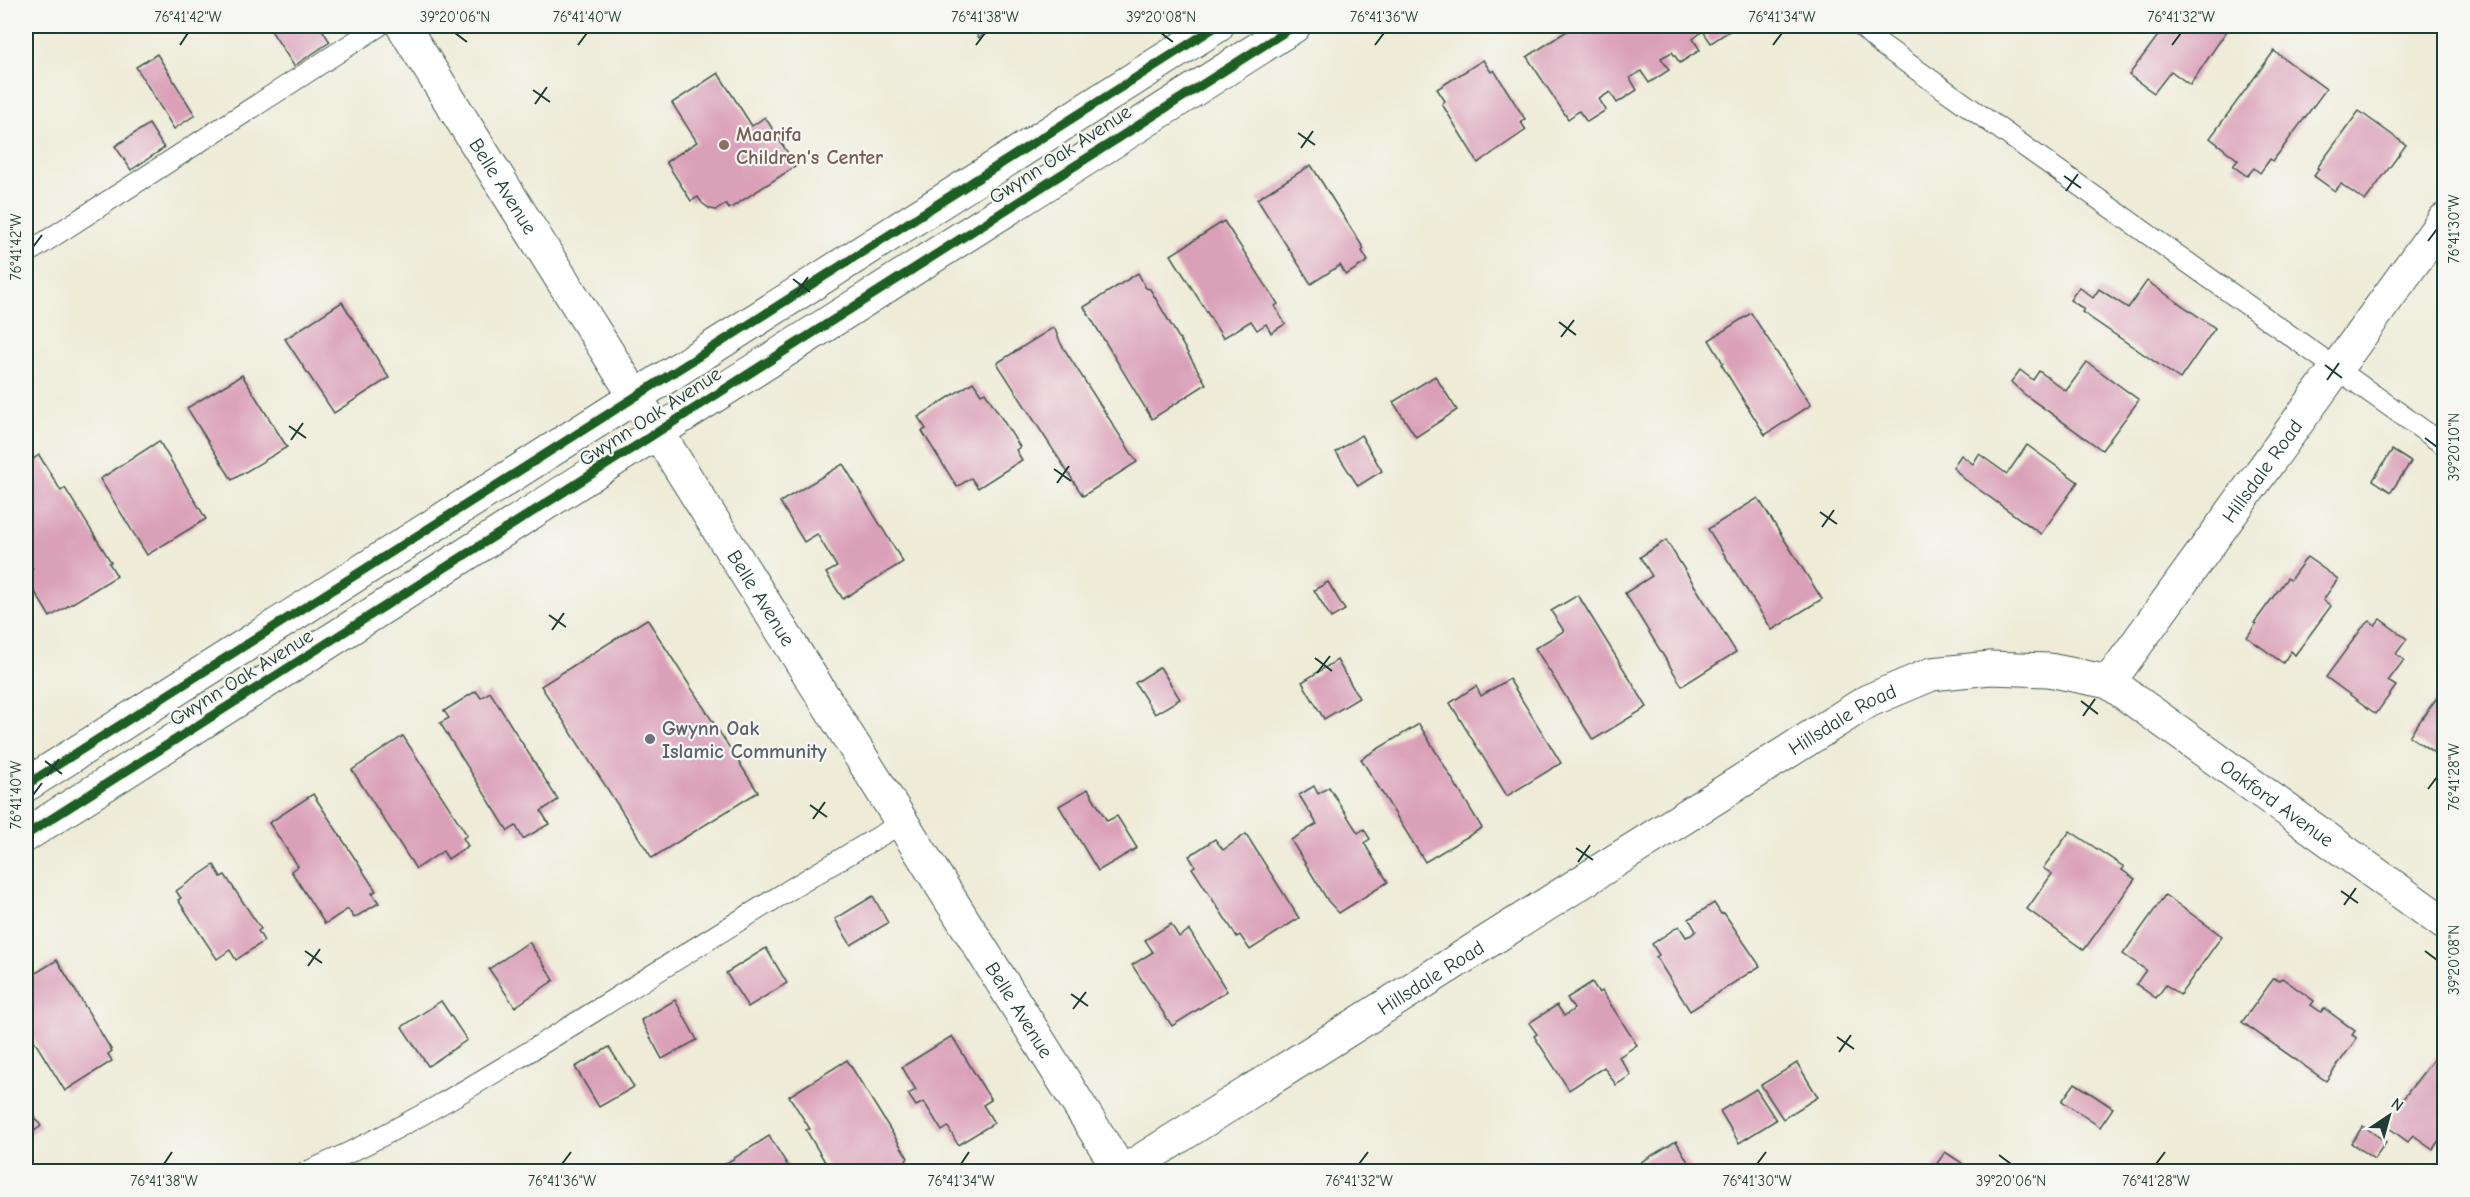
<svg xmlns="http://www.w3.org/2000/svg" width="2470" height="1197" viewBox="0 0 2470 1197" font-family="'Comic Neue',sans-serif">
	<style>
		.building { fill: #daa0b8 }
		.lines { fill: none; stroke-linecap: round; stroke-linejoin: round }
		.service-casing { stroke: #3e574c; stroke-width: 22 }
		.minor-casing { stroke: #3e574c; stroke-width: 35 }
		.tertiary-casing { stroke: #3e574c; stroke-width: 35 }
		.service { stroke: #fff; stroke-width: 20 }
		.minor { stroke: #fff; stroke-width: 33 }
		.tertiary { stroke: #fff; stroke-width: 33 }
		.cycleway-casing { stroke: #f6f6f2; stroke-width: 13 }
		.cycleway { stroke: #1b5e20; stroke-width: 9 }
		.ticks { fill: none; stroke: #1f3d34; stroke-width: 2 }
		.education-dot { fill: #8d6e63; stroke: #f6f6f2; stroke-width: 2 }
		.worship-dot { fill: #6b7280; stroke: #f6f6f2; stroke-width: 2 }
		.labels { text-anchor: middle; stroke-width: 4.5; stroke-linejoin: round; paint-order: stroke }
		.education-label { font-size: 20px; font-weight: bold; fill: #785e54; stroke: #f6f6f2; text-anchor: start }
		.street-label { font-size: 20px; fill: #1f3d34; stroke: #f6f6f2 }
		.worship-label { font-size: 20px; font-weight: bold; fill: #5b616d; stroke: #f6f6f2; text-anchor: start }
		.neatline { fill: none; stroke: #1f3d34; stroke-width: 2 }
		.ticks-label { font-size: 15px; text-anchor: middle; fill: #1f3d34 }
	</style>
	<rect width="100%" height="100%" fill="#f6f6f2"/>
	<filter id="ink" filterUnits="userSpaceOnUse"><feTurbulence type="fractalNoise" baseFrequency=".0167" numOctaves="2"/><feDisplacementMap in="SourceGraphic" scale="12" xChannelSelector="R" yChannelSelector="G"/><feConvolveMatrix kernelMatrix="1 2 1 2 8 2 1 2 1" color-interpolation-filters="sRGB"/></filter>
	<filter id="wash" filterUnits="userSpaceOnUse"><feTurbulence type="fractalNoise" baseFrequency=".008" numOctaves="4" result="noise"/><feDisplacementMap in="SourceGraphic" scale="24" xChannelSelector="R" yChannelSelector="G"/><feGaussianBlur stdDeviation="1.35" result="paint"/><feColorMatrix in="noise" values="0 0 0 0 0 0 0 0 0 0 0 0 0 0 0 0 0 1.4 0 .05"/><feComposite in="paint" operator="in"/></filter>
	<g filter="url(#wash)">
		<rect width="100%" height="100%" fill="#eeebd7"/>
		<g id="blocks">
			<g class="building">
				<polygon points="268,26 320,26 330,42 294,66"/>
				<polygon points="971,26 999,26 979,38"/>
				<polygon points="1563,26 1728,26 1731,30 1711,43 1703,31 1693,39 1700,50 1680,63 1672,52 1661,58 1669,70 1649,83 1641,71 1630,78 1637,90 1617,103 1610,92 1599,99 1606,110 1587,122 1579,111 1568,119 1527,57 1567,31"/>
				<polygon points="2165,26 2230,26 2190,85 2171,71 2154,93 2129,75"/>
				<polygon points="2274,51 2326,89 2273,161 2270,159 2260,173 2254,168 2247,176 2233,166 2238,160 2210,138"/>
				<polygon points="157,54 195,115 174,129 136,67"/>
				<polygon points="1483,60 1491,72 1494,70 1525,119 1521,122 1526,130 1478,163 1442,104 1445,101 1437,89"/>
				<polygon points="718,73 752,126 765,117 796,166 729,209 726,204 716,210 710,209 702,203 698,197 691,201 666,162 697,142 672,103"/>
				<polygon points="2359,111 2406,145 2365,201 2341,184 2335,191 2314,176 2319,169 2317,168"/>
				<polygon points="149,124 164,148 131,170 115,146"/>
				<polygon points="1311,165 1364,249 1362,251 1368,261 1346,275 1340,265 1311,284 1257,199"/>
				<polygon points="1224,221 1278,304 1275,306 1285,324 1271,333 1266,324 1257,330 1251,321 1223,338 1171,255"/>
				<polygon points="1138,273 1146,288 1150,289 1206,384 1152,419 1084,307"/>
				<polygon points="2147,281 2215,328 2180,379 2082,312 2084,309 2070,300 2079,287 2093,298 2099,289 2128,308"/>
				<polygon points="342,302 389,378 334,413 285,339"/>
				<polygon points="1751,313 1811,405 1765,435 1721,364 1723,363 1709,340"/>
				<polygon points="1054,327 1061,344 1137,462 1083,496 997,363"/>
				<polygon points="2087,362 2139,400 2102,450 2024,394 2011,382 2020,370 2033,380 2039,371 2066,391"/>
				<polygon points="242,375 287,447 232,480 187,408"/>
				<polygon points="1435,376 1457,410 1416,437 1393,402"/>
				<polygon points="973,382 981,394 985,392 1020,447 1016,450 1022,460 978,488 971,478 957,487 922,431 926,429 918,417"/>
				<polygon points="1361,435 1382,471 1358,486 1336,452"/>
				<polygon points="159,441 206,519 147,555 100,479"/>
				<polygon points="2027,445 2078,482 2041,534 1963,478 1953,467 1961,455 1973,464 1979,454 2007,474"/>
				<polygon points="2392,450 2411,462 2391,492 2373,480"/>
				<polygon points="39,455 61,491 65,488 111,562 109,563 117,576 50,617 26,577 26,573 33,569 26,557 26,464"/>
				<polygon points="843,464 903,562 843,599 826,573 837,567 817,534 804,542 780,502"/>
				<polygon points="1758,498 1822,599 1772,630 1708,529"/>
				<polygon points="1666,540 1736,652 1682,686 1625,593 1652,576 1640,557"/>
				<polygon points="2307,557 2338,579 2323,600 2331,606 2295,655 2291,651 2283,663 2247,637 2256,624 2254,623 2287,578 2290,580"/>
				<polygon points="1328,582 1345,610 1331,618 1314,590"/>
				<polygon points="1578,595 1647,707 1593,740 1535,648 1564,631 1551,611"/>
				<polygon points="647,619 758,792 652,858 541,686"/>
				<polygon points="2380,619 2407,639 2396,654 2404,660 2388,681 2396,686 2376,714 2326,677 2362,628 2370,621 2375,625"/>
				<polygon points="1337,660 1359,698 1324,719 1302,682"/>
				<polygon points="1160,667 1180,699 1155,714 1135,683"/>
				<polygon points="1509,679 1561,763 1507,796 1450,703 1476,686 1481,696"/>
				<polygon points="2444,688 2444,759 2409,736"/>
				<polygon points="476,691 481,698 490,692 558,800 541,811 549,824 523,839 516,826 508,831 440,723 449,718 444,711"/>
				<polygon points="1419,724 1482,828 1425,862 1361,759"/>
				<polygon points="403,736 467,835 463,838 468,846 448,859 443,851 416,869 352,770"/>
				<polygon points="1314,786 1318,794 1329,787 1358,833 1364,829 1370,839 1364,843 1388,882 1339,913 1328,901 1291,840 1317,824 1299,795"/>
				<polygon points="1088,789 1107,821 1117,816 1137,848 1098,871 1059,806"/>
				<polygon points="313,794 376,891 372,893 379,903 354,918 348,909 325,924 291,871 298,866 269,823"/>
				<polygon points="2070,831 2124,867 2122,870 2135,879 2084,950 2027,909 2052,874 2043,868"/>
				<polygon points="1246,834 1299,918 1250,950 1240,935 1237,937 1192,868 1195,866 1189,856 1215,839 1223,850"/>
				<polygon points="214,865 221,877 225,875 261,929 258,931 264,941 236,960 230,950 217,959 178,900 181,898 176,891"/>
				<polygon points="2165,895 2222,936 2180,995 2166,985 2156,998 2136,984 2146,970 2123,954"/>
				<polygon points="873,896 888,923 851,945 835,919"/>
				<polygon points="1714,903 1721,914 1724,913 1760,966 1690,1011 1656,957 1659,955 1652,944 1679,926 1686,937 1691,935 1696,931 1689,919"/>
				<polygon points="1171,924 1179,937 1189,930 1227,991 1172,1026 1132,965 1153,952 1145,940"/>
				<polygon points="529,942 554,980 515,1007 489,969"/>
				<polygon points="766,948 787,983 748,1007 726,973"/>
				<polygon points="57,960 112,1051 108,1054 112,1061 65,1091 30,1034 26,1037 26,979"/>
				<polygon points="2274,978 2279,981 2282,978 2314,1001 2311,1005 2321,1012 2324,1008 2355,1031 2352,1035 2357,1038 2326,1081 2242,1022"/>
				<polygon points="1592,982 1599,993 1602,991 1637,1045 1619,1057 1631,1075 1616,1085 1604,1067 1569,1090 1534,1036 1537,1034 1529,1023 1557,1005 1564,1016 1570,1012 1574,1009 1567,998"/>
				<polygon points="675,1000 697,1040 662,1059 641,1020"/>
				<polygon points="441,1001 467,1040 428,1066 402,1027"/>
				<polygon points="952,1036 991,1100 983,1105 994,1123 958,1145 948,1127 942,1131 924,1102 916,1106 908,1094 916,1090 902,1067"/>
				<polygon points="609,1047 634,1087 599,1107 575,1067"/>
				<polygon points="2436,1056 2444,1062 2444,1133 2433,1149 2413,1135 2408,1142 2388,1127 2393,1120 2389,1117"/>
				<polygon points="847,1060 908,1158 906,1160 913,1172 831,1172 806,1130 810,1129 789,1096"/>
				<polygon points="1797,1063 1818,1097 1783,1119 1761,1085"/>
				<polygon points="2075,1083 2113,1108 2100,1127 2062,1101"/>
				<polygon points="1756,1089 1776,1120 1739,1143 1720,1111"/>
				<polygon points="26,1105 41,1126 26,1137"/>
				<polygon points="2363,1126 2386,1142 2374,1159 2351,1143"/>
				<polygon points="769,1136 792,1172 719,1172 717,1169"/>
				<polygon points="1676,1141 1694,1172 1647,1172 1641,1162"/>
				<polygon points="1945,1152 1965,1165 1961,1172 1931,1172"/>
			</g>
		</g>
	</g>
	<g filter="url(#ink)">
		<use href="#blocks" fill-opacity="0" stroke="#3e574c" stroke-width="1.5"/>
		<g class="lines">
			<g class="service-casing">
				<g id="service">
					<polyline points="1861,26 1882,45 2444,445"/>
					<polyline points="26,254 379,26"/>
					<path d="M306 1172C407 1129 499 1070 592 1013 694 948 797 884 902 823"/>
				</g>
			</g>
			<g class="minor-casing">
				<g id="minor">
					<path id="s1" d="M2109 682 2444 923"/>
				</g>
			</g>
			<g class="tertiary-casing">
				<g id="tertiary">
					<path id="s2" d="M403 26 1121 1172"/>
					<polyline points="26,785 1217,26"/>
					<polyline points="26,835 1294,26"/>
					<path id="s3" d="M1123 1172 1868 701 1932 674 1990 668 2049 670 2109 682 2444 220"/>
				</g>
			</g>
			<use href="#service" class="service"/>
			<use href="#minor" class="minor"/>
			<use href="#tertiary" class="tertiary"/>
			<g class="cycleway-casing">
				<g id="cycleway">
					<polyline points="26,785 1217,26"/>
					<polyline points="26,835 1294,26"/>
				</g>
			</g>
			<use href="#cycleway" class="cycleway"/>
		</g>
	</g>
	<path class="ticks" d="M455 33 467 42M1161 33 1173 42M180 45 188 33M578 45 587 33M976 45 985 33M1375 45 1384 33M1773 45 1782 33M2172 45 2181 33M533 90 550 102M535 104 547 87M1298 133 1315 145M1301 148 1313 131M2064 176 2081 188M2066 191 2078 174M2428 241 2437 229M33 247 42 235M793 279 810 292M796 294 808 277M1559 322 1576 335M1561 337 1574 320M2325 365 2342 378M2327 380 2339 363M289 426 306 438M2425 438 2437 447M291 440 303 423M1054 469 1071 481M1057 483 1069 466M1820 512 1837 524M1822 527 1834 510M549 615 566 627M552 630 564 613M1315 658 1332 671M1317 673 1330 656M2081 701 2098 714M2083 716 2095 699M45 761 62 774M47 776 59 759M2428 789 2437 777M33 795 42 783M810 805 827 817M813 819 825 802M1576 848 1593 860M1578 862 1590 845M2341 891 2358 903M2344 905 2356 888M305 951 322 963M2425 951 2437 960M308 966 320 949M1071 994 1088 1006M1073 1009 1086 992M1837 1037 1854 1049M1839 1052 1851 1035M1999 1155 2011 1164M164 1164 172 1152M562 1164 571 1152M961 1164 969 1152M1359 1164 1368 1152M1757 1164 1766 1152M2156 1164 2165 1152"/>
	<circle class="education-dot" cx="724" cy="145" r="6"/>
	<circle class="worship-dot" cx="650" cy="739" r="6"/>
	<g class="labels">
		<g class="education-label">
			<text x="736" y="141">Maarifa<tspan x="736" dy="23">Children's Center</tspan></text>
		</g>
		<g class="street-label">
			<text transform="translate(1060 154) rotate(-33)" y="7">Gwynn Oak Avenue</text>
			<text dy="7" stroke="none"><textPath href="#s2" startOffset="189">Belle Avenue</textPath></text>
			<text transform="translate(650 416) rotate(-33)" y="7">Gwynn Oak Avenue</text>
			<text dy="7" stroke="none"><textPath href="#s3" startOffset="1390">Hillsdale Road</textPath></text>
			<text dy="7" stroke="none"><textPath href="#s2" startOffset="675">Belle Avenue</textPath></text>
			<text transform="translate(241 677) rotate(-32)" y="7">Gwynn Oak Avenue</text>
			<text dy="7" stroke="none"><textPath href="#s3" startOffset="850">Hillsdale Road</textPath></text>
			<text dy="7" stroke="none"><textPath href="#s1" startOffset="207">Oakford Avenue</textPath></text>
			<text dy="7" stroke="none"><textPath href="#s3" startOffset="364">Hillsdale Road</textPath></text>
			<text dy="7" stroke="none"><textPath href="#s2" startOffset="1161">Belle Avenue</textPath></text>
		</g>
		<g class="worship-label">
			<text x="662" y="735">Gwynn Oak<tspan x="662" dy="23">Islamic Community</tspan></text>
		</g>
	</g>
	<rect width="2470" height="1197" fill="none" stroke="#f6f6f2" stroke-width="66"/>
	<g transform="translate(2389 1116) rotate(36)" stroke="#f6f6f2" stroke-width="4.5" paint-order="stroke">
	<path d="M0-4.5L10 22L0 15L-10 22Z" fill="#1f3d34"/>
	<text y="-9" font-size="16" font-weight="bold" text-anchor="middle" fill="#1f3d34">N</text>
	</g>
	<rect x="33" y="33" width="2404" height="1131" class="neatline"/>
	<g class="ticks-label">
		<text x="188" y="22">76°41'42"W</text>
		<text x="455" y="22">39°20'06"N</text>
		<text x="587" y="22">76°41'40"W</text>
		<text x="985" y="22">76°41'38"W</text>
		<text x="1161" y="22">39°20'08"N</text>
		<text x="1384" y="22">76°41'36"W</text>
		<text x="1782" y="22">76°41'34"W</text>
		<text x="2181" y="22">76°41'32"W</text>
		<text transform="translate(2454 229) rotate(-90)" y="5">76°41'30"W</text>
		<text transform="translate(16 247) rotate(-90)" y="5">76°41'42"W</text>
		<text transform="translate(2454 447) rotate(-90)" y="5">39°20'10"N</text>
		<text transform="translate(2454 777) rotate(-90)" y="5">76°41'28"W</text>
		<text transform="translate(16 795) rotate(-90)" y="5">76°41'40"W</text>
		<text transform="translate(2454 960) rotate(-90)" y="5">39°20'08"N</text>
		<text x="164" y="1186">76°41'38"W</text>
		<text x="562" y="1186">76°41'36"W</text>
		<text x="961" y="1186">76°41'34"W</text>
		<text x="1359" y="1186">76°41'32"W</text>
		<text x="1757" y="1186">76°41'30"W</text>
		<text x="2011" y="1186">39°20'06"N</text>
		<text x="2156" y="1186">76°41'28"W</text>
	</g>
</svg>
